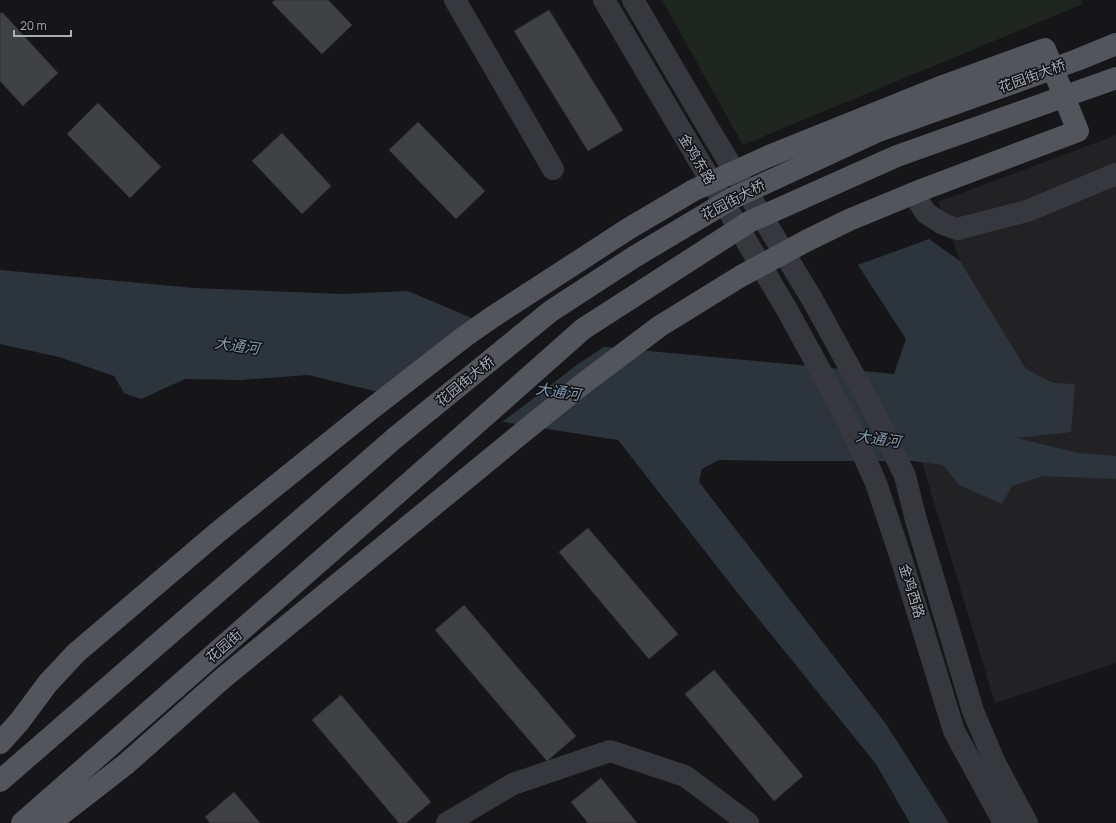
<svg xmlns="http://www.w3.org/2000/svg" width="1116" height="823" viewBox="0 0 1116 823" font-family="Manrope,'Noto Sans SC',sans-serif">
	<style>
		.built { fill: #222225 }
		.green { fill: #1e261f }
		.water { fill: #2c353c }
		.pier { fill: #161618 }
		.building { fill: #404145; stroke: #303034 }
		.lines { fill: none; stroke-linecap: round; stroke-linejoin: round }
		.minor { stroke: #37383d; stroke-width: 22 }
		.major { stroke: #53555c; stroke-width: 22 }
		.major-bridge { stroke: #53555c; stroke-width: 22 }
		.labels { text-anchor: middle; stroke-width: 3; stroke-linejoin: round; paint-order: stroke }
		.street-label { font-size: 14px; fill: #a8adb8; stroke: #111113 }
		.water-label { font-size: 15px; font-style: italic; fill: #7f9bb3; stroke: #111113 }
	</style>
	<rect width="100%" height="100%" fill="#161618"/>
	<polygon class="built" points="1116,135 1116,663 995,703 895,374 960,261 938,202"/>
	<polygon class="green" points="662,0 1081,0 1083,4 743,145"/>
	<polygon class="water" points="929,239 960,261 1026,369 1053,383 1075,384 1071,432 1017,438 1078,453 1116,456 1116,479 1043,476 1012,486 1002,504 959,485 943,465 913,461 779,461 719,460 702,469 699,482 886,724 949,823 910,823 876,764 740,596 618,440 504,422 308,375 240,380 185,379 141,399 124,393 114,376 59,357 0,344 0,270 194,288 343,294 408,291 521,339 894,374 906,339 858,265"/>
	<polygon class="pier" points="485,322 522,337 607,345 578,364 501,423 386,395"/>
	<g class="building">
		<polygon points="275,0 328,0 352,25 322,54 272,3"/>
		<polygon points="549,10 623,130 588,151 514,31"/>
		<polygon points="2,12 58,73 23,106 0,81 0,14"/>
		<polygon points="98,103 161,167 130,198 67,134"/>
		<polygon points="418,122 485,191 456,219 389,150"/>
		<polygon points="282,133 331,186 302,214 252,161"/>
		<polygon points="588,528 678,634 649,659 559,552"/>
		<polygon points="464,605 576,736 547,761 435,630"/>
		<polygon points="714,670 803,776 774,801 685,694"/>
		<polygon points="341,695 431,802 406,823 399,823 312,720"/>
		<polygon points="601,778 637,823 588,823 571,802"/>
		<polygon points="234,792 260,823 210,823 205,817"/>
	</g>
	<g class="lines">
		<g class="minor">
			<polyline points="455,0 553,169"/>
			<polyline points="604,0 786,308 847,419 876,483 901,558 954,731 1004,823"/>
			<polyline points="633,0 709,129 812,299 873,410 905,476 916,520 973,711 995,763 1027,823"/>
			<polyline points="913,193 926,213 943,224 957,229 1027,211 1116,174"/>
			<polyline points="447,823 513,784 610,751 685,776 748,823"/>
		</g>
		<g class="major">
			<polyline points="0,743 19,722 48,683 76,653 218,532 366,413 464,337 491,318 628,229 694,190 769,156 943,86 1045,49 1078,131 924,189 849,220 808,240 741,276 660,326 584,383 523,432 222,679 126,764 50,823"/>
			<polyline points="0,781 396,437"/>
			<polyline points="22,823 425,469"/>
		</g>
		<g class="major-bridge">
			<polyline points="396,437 551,311 634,257 733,198 876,132 1077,60 1116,44"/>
			<polyline points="425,469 583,329 749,222 897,156 1116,78"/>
		</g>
	</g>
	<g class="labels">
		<g class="street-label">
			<text transform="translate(1032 76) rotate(-20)" y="5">花园街大桥</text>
			<text transform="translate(697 159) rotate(59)" y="5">金鸡东路</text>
			<text transform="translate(733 200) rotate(-28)" y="5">花园街大桥</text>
			<text transform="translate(465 381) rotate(-39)" y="5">花园街大桥</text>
			<text transform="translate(912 591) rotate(73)" y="5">金鸡西路</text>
			<text transform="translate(224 646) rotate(-41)" y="5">花园街</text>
		</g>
		<g class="water-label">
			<text transform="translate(237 346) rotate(8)" y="5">大通河</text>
			<text transform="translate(558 392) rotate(8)" y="5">大通河</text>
			<text transform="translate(878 439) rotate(8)" y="5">大通河</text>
		</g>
	</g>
	<path d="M14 30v6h57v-6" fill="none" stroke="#a8adb8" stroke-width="2"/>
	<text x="20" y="30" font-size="12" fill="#a8adb8" stroke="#111113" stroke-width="3" paint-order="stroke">20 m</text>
</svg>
